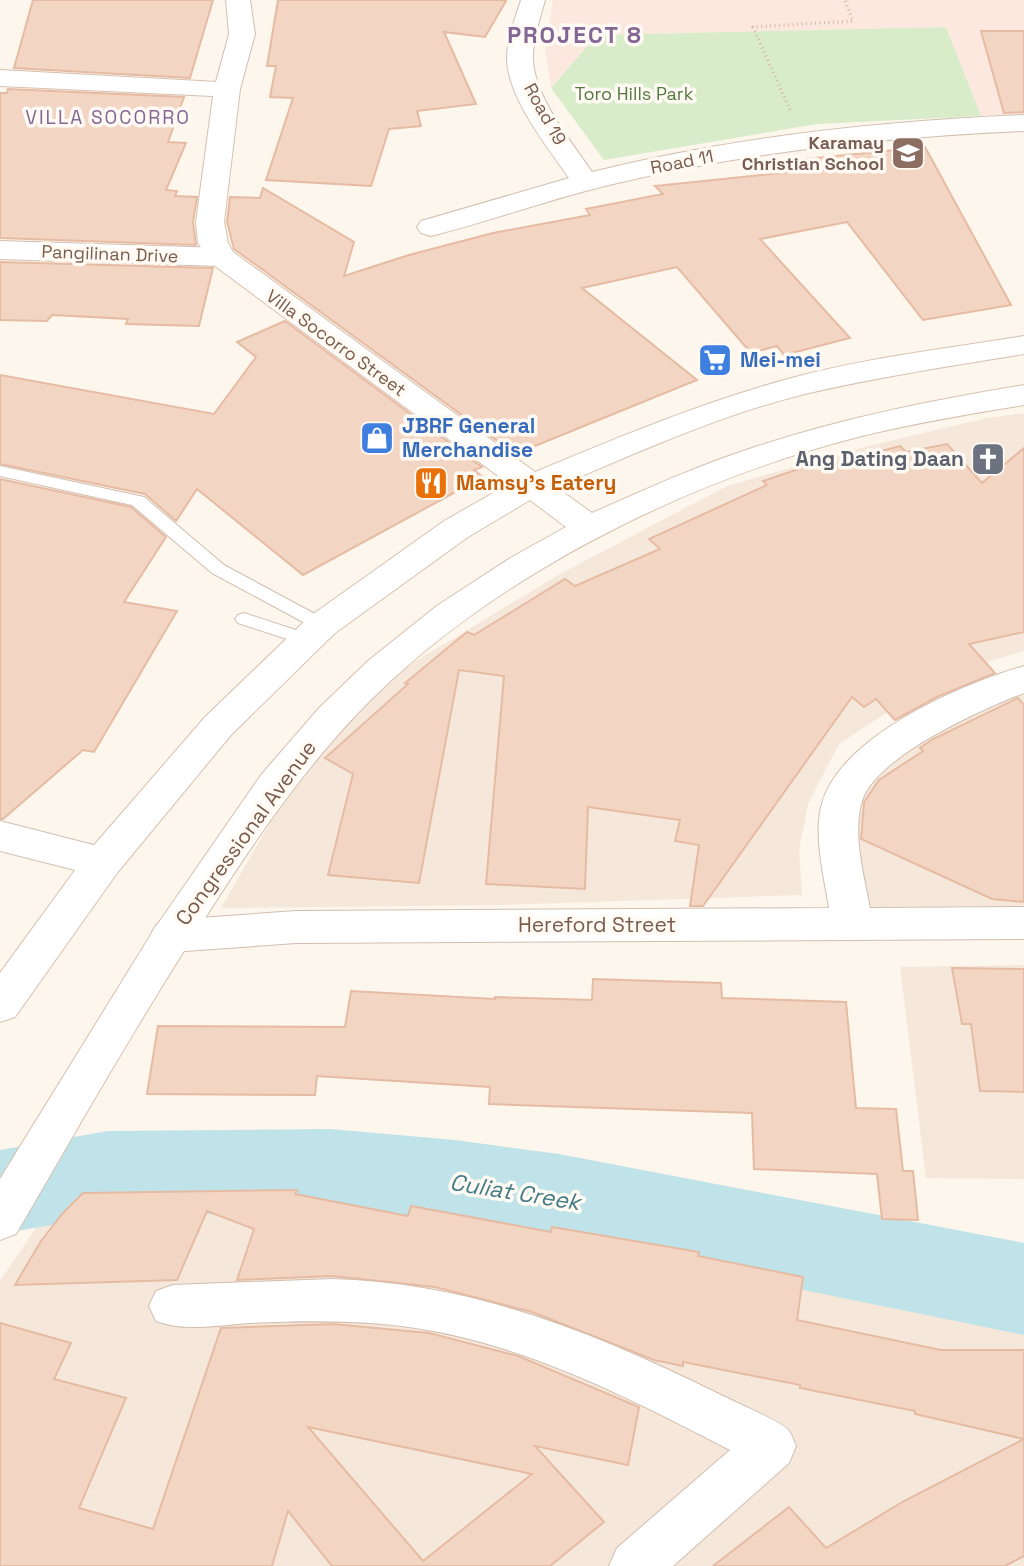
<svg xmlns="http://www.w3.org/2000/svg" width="1024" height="1566" viewBox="0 0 1024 1566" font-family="'Space Grotesk',sans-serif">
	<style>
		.residential { fill: #f5e8da }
		.commercial { fill: #fde8e0 }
		.green { fill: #d8ecc9 }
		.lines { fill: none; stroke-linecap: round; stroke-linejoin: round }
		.river { fill: #bfe3e8; fill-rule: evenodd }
		.building { fill: #f3d5c3; stroke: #e6bba3; stroke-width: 2; fill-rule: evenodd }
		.lane-casing { stroke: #d1beb0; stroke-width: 2 }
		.street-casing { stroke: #d1beb0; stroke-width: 2 }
		.secondary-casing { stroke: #d6c0b0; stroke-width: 2 }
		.path { stroke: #d9b8a5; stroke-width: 3.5; stroke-dasharray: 1 3.5; stroke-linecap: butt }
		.lane { fill: #fff; fill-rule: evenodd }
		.street { fill: #fff; fill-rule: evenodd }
		.secondary { fill: #fff; fill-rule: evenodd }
		.labels { text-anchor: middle; stroke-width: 7; stroke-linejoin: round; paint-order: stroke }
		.far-park-label { font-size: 18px; fill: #537a41; stroke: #fffaf3 }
		.far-street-label { font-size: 18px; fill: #7a5c4d; stroke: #fffaf3 }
		.far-education-label { font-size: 18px; font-weight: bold; fill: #785e54; stroke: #fffaf3; text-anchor: end }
		.far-neighbourhood-label { font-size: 19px; letter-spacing: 2px; fill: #846695; stroke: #fffaf3 }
		.shop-label { font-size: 21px; font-weight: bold; fill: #366cbe; stroke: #fffaf3; text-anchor: start }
		.worship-label { font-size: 21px; font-weight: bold; fill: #5b616d; stroke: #fffaf3; text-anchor: end }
		.food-label { font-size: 21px; font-weight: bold; fill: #c56008; stroke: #fffaf3; text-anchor: start }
		.street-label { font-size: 21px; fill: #7a5c4d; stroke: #fffaf3 }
		.far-district-label { font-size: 23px; font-weight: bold; letter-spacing: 2px; fill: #846695; stroke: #fffaf3 }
		.water-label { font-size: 23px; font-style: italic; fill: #437c86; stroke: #fffaf3 }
	</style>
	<rect width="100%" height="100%" fill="#fdf6ec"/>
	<g class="residential">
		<polygon points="1024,413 1024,651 987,662 906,700 839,744 808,804 799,850 802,895 503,905 221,908 314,746 393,675 558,575 727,486 868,446 987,418"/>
		<polygon points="1024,677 1024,906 855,907 840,830 876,765 953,692"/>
		<polygon points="1024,965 1024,1179 926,1178 900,967"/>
		<polygon points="52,1204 459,1211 1024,1303 1024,1566 0,1566 0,1281"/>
	</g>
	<polygon class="commercial" points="553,0 1024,0 1024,114 981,116 946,27 597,35 551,88 545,48"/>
	<polygon class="green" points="946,27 981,116 817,124 604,160 551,88 597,35"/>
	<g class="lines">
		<polygon class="river" points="330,1129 455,1140 559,1154 1024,1243 1024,1335 559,1240 455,1224 330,1213 108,1215 0,1234 0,1150 108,1131"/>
	</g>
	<g class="building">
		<polygon points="33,0 213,0 190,78 14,68"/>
		<polygon points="278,0 502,0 506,1 485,37 444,32 476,104 417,111 421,126 389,129 371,186 266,180 293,98 270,97 276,66 267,66"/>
		<polygon points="981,31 1024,31 1024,112 1004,113"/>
		<polygon points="8,89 184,97 168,142 186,143 166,190 177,191 175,196 197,197 193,222 196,245 0,238 0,93 7,93"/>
		<polygon points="925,147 1011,305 923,320 847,222 760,239 850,338 784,355 777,346 751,353 677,267 582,288 697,380 515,454 234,249 227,222 230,197 260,198 263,188 354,242 344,276 409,255 493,233 590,215 586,209 663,194 655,186 791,172 785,161"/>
		<polygon points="0,262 213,268 199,326 126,324 128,319 52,315 47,321 0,320"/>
		<polygon points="285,321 482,467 474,470 483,477 303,575 197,489 176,521 145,494 0,464 0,375 214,414 256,357 237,342"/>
		<polygon points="947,444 982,483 1024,448 1024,632 969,644 995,673 937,697 895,720 876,699 864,707 852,697 703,906 690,906 699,845 675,841 680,820 588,807 585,889 486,884 504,676 459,670 419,883 328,875 353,774 325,758 408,684 405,683 467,632 474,635 565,579 575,586 660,549 649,539 767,485 763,481 817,463 821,467 900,446 906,452"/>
		<polygon points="0,479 131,507 166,537 124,602 177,611 94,752 83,750 3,819 0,819"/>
		<polygon points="1018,698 1024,705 1024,902 992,899 861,839 864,802 879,780 923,751 920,748 933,739"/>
		<polygon points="952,968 1024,969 1024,1092 980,1091 971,1024 962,1024"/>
		<polygon points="593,979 721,983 722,998 846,1002 856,1108 896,1109 903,1171 913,1171 918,1220 882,1219 877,1174 754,1169 752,1113 489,1104 490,1087 317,1076 315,1095 147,1094 158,1026 345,1027 351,991 495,999 495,997 592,1000"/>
		<polygon points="297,1190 295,1194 408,1216 411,1206 551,1232 552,1227 699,1252 698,1256 803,1277 797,1320 941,1350 1024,1350 1024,1439 915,1414 915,1411 800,1388 800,1385 683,1362 683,1366 654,1360 532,1312 435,1287 332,1276 237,1280 254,1229 207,1211 177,1280 15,1285 41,1241 63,1213 83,1193"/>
		<path d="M0 1323 71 1343 54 1379 126 1398 79 1508 153 1529 221 1328 333 1324 429 1333 518 1356 639 1407 628 1465 535 1446 604 1522 550 1566H332L288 1511 272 1566H0ZM308 1427 532 1474 423 1561Z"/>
		<polygon points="1024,1439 1024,1556 1005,1566 713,1566 789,1507 826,1548 904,1501"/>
	</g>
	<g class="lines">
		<g class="lane-casing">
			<g id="lane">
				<polygon points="0,466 144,497 224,565 328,621 331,625 328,629 316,629 212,573 132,505 0,476"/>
				<polygon points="244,613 314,636 317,640 308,646 238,623 235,619 238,615"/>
			</g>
		</g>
		<g class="street-casing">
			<g id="street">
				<polygon points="226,0 250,0 255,34 240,89 236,95 227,97 218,95 214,89 229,34"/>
				<path d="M521 0H545C540 19 533 38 533 58 533 96 572 142 592 172 733 137 879 121 1024 115V131C885 137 745 152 609 185 550 199 491 221 431 236L421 233 417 227 421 221 569 178C547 146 507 97 507 58 507 38 515 19 521 0Z"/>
				<polygon points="0,241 221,248 231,251 236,257 231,263 221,266 0,259"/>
				<path d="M1024 666V693C982 709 875 757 862 801 852 834 864 876 870 908L1024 907V939L296 943 171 952 156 947 150 936 156 925 171 920 296 911 829 908C824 876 813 836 822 803 842 735 962 684 1024 666Z"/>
				<polygon points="0,821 117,851 123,862 117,873 103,877 0,851"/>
				<path d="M332 1279C472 1283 594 1332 719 1394 732 1401 783 1422 789 1431 792 1435 794 1442 796 1446L789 1463 673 1566H609L617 1548 730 1450C620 1393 508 1335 383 1324 339 1320 295 1321 250 1323 220 1325 185 1332 156 1321L149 1306 156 1291 173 1285Z"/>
			</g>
		</g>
		<g class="secondary-casing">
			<path id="secondary" d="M0 70 236 83 240 89 224 222 228 243 233 252 535 472C617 438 698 404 784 380 862 358 944 349 1024 336V354C951 366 877 377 805 394 719 415 637 453 556 487L592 513C646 489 699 465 755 447 843 418 933 400 1024 385V405C969 414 915 423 862 436 683 481 482 581 355 716 295 780 247 852 200 926 135 1027 76 1131 16 1234L0 1240V1179L155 928 261 775 319 708 369 660 438 605 512 557 566 527 530 500 468 537 335 633 231 735 117 873 15 1017 0 1022V973L89 851 205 717 309 617 444 521 509 484 211 263 198 243 196 222 213 96 0 86Z"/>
		</g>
		<polyline class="path" points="790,110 753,27 853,21 845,0"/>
		<use href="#lane" class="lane"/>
		<use href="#street" class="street"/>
		<use href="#secondary" class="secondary"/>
	</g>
	<defs>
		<g id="school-square" transform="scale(1.75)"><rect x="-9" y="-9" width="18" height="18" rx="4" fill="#8d6e63" stroke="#fffaf3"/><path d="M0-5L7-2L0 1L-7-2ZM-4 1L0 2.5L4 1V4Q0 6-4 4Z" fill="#fff"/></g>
		<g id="supermarket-square" transform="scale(1.75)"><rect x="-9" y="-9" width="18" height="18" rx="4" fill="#3f7fe0" stroke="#fffaf3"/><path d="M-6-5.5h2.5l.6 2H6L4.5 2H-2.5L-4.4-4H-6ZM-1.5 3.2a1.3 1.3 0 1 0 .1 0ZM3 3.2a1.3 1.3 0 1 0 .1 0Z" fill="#fff"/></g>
		<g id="shop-square" transform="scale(1.75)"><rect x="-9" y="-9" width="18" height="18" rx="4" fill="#3f7fe0" stroke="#fffaf3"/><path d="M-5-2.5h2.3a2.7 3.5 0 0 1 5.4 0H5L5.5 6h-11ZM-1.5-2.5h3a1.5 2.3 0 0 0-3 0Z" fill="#fff"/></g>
		<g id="church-square" transform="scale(1.75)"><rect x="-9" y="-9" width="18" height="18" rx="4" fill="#6b7280" stroke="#fffaf3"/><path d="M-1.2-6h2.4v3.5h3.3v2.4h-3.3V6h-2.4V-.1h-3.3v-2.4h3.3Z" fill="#fff"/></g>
		<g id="restaurant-square" transform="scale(1.75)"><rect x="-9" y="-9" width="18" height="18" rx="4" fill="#e8710a" stroke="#fffaf3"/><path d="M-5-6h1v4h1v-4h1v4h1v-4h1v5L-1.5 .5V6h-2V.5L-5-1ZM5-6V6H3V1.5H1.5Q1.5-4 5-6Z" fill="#fff"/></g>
	</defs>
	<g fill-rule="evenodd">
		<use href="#school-square" x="908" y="153"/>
		<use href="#supermarket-square" x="715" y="360"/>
		<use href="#shop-square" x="377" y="438"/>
		<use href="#church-square" x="988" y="459"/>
		<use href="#restaurant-square" x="431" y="483"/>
	</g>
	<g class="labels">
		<g class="far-park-label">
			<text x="634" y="100">Toro Hills Park</text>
		</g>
		<g class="far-street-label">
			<text transform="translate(545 114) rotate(61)" y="6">Road 19</text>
			<text transform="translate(682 162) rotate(-11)" y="6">Road 11</text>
			<text transform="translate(110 254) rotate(2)" y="6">Pangilinan Drive</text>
			<text transform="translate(336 343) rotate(36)" y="6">Villa Socorro Street</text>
		</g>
		<g class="far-education-label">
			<text x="884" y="149">Karamay<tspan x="884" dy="21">Christian School</tspan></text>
		</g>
		<g class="far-neighbourhood-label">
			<text x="108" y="124">VILLA SOCORRO</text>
		</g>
		<g class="shop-label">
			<text x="740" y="367">Mei-mei</text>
			<text x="402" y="433">JBRF General<tspan x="402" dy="24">Merchandise</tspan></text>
		</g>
		<g class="worship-label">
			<text x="964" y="466">Ang Dating Daan</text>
		</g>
		<g class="food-label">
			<text x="456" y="490">Mamsy's Eatery</text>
		</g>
		<g class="street-label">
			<text transform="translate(246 833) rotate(-54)" y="7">Congressional Avenue</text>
			<text x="597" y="932">Hereford Street</text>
		</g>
		<g class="far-district-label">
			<text x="575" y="43">PROJECT 8</text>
		</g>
		<g class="water-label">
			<text transform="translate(515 1192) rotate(9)" y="8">Culiat Creek</text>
		</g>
	</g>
</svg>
